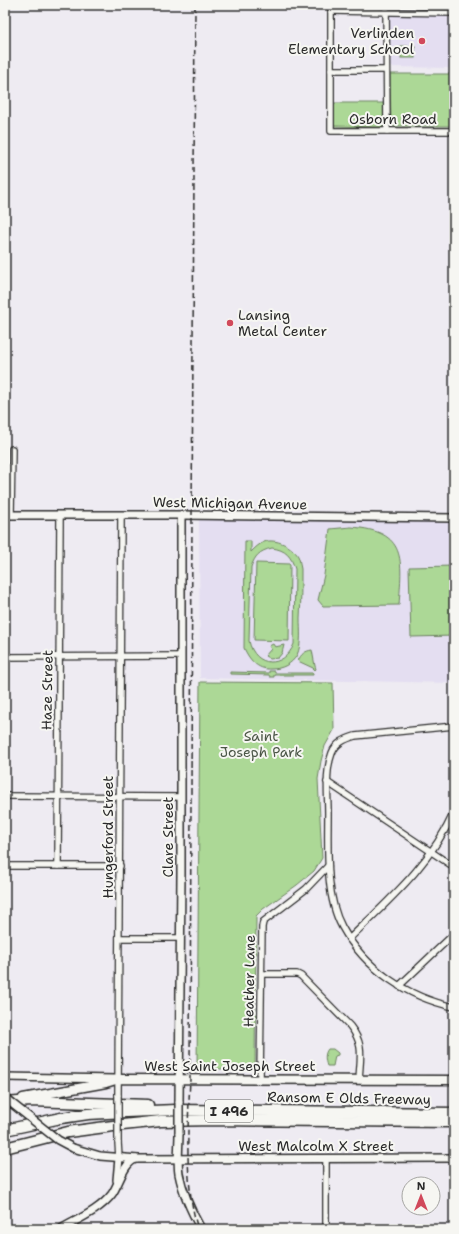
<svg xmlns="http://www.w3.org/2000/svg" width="459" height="1234" viewBox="0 0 459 1234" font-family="'Shantell Sans',sans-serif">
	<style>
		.built { fill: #e4def1 }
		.green { fill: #acd896; stroke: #6c8260; fill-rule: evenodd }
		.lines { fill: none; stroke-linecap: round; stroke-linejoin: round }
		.minor-casing { stroke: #2b2b2b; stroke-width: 8 }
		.tertiary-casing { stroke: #2b2b2b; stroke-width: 10 }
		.secondary-casing { stroke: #2b2b2b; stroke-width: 11 }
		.motorway-casing { stroke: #2b2b2b; stroke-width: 13 }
		.minor { stroke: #f6f6f2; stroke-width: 5.5 }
		.tertiary { stroke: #f6f6f2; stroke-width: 7 }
		.secondary { stroke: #f6f6f2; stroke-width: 8 }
		.motorway { stroke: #f6f6f2; stroke-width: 10 }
		.rail { stroke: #2b2b2b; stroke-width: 1.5; stroke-dasharray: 6 3; stroke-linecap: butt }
		.minor-bridge-casing { stroke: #2b2b2b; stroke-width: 8; stroke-linecap: butt }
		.tertiary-bridge-casing { stroke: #2b2b2b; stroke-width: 10; stroke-linecap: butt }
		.minor-bridge { stroke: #f6f6f2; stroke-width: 5.5 }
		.tertiary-bridge { stroke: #f6f6f2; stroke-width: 7 }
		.poi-dot { fill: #d1495b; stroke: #f6f6f2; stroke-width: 1.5 }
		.labels { text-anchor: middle; stroke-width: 4; stroke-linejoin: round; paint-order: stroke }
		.shield { fill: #f6f6f2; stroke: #686867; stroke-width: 1 }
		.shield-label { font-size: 13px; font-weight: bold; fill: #2b2b2b }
		.poi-label { font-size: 14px; fill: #2b2b2b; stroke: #f6f6f2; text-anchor: end }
		.street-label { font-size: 14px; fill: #2b2b2b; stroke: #f6f6f2 }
		.park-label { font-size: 14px; fill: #4b5646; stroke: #f6f6f2 }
	</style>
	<rect width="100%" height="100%" fill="#eeebf2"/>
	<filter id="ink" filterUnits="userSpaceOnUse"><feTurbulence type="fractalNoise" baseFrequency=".025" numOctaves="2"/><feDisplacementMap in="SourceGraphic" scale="8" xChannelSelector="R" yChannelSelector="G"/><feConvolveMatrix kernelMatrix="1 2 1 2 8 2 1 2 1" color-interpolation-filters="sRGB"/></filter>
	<g filter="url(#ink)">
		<g class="built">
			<polygon points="428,5 454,5 454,9 428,10"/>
			<polygon points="389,15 454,16 454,68 389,67"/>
			<polygon points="199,518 454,522 454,683 200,678"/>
		</g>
		<g class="green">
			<rect x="401" y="46" width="14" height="12"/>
			<polygon points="390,74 454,74 454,126 391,126"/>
			<polygon points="334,103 384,103 384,127 334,126"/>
			<path d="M351 527C408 531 402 560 399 605L323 606 318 600 324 575 330 529Z"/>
			<path d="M245 541H251V552C255 548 259 544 264 542 276 538 292 546 298 556 300 560 300 565 301 569 301 585 301 602 300 618 300 630 302 644 297 655 292 664 282 669 271 669 257 670 249 659 244 648ZM272 548C286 550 291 556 295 569L294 644C284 669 255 668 249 641L251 567C255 556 259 551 272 548Z"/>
			<polygon points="256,563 290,564 289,641 254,640"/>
			<polygon points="453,566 454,636 411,637 409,567"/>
			<polygon points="273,644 275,647 284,645 282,653 278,658 270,659 265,656 271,649 269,646"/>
			<path d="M312 650 315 666 316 669 315 670 313 668 298 661C301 654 305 651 312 650Z"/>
			<polygon points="269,671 274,671 275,673 313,673 313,675 274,675 274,677 270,677 269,675 230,674 230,672 269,673"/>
			<polygon points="200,682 333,683 334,730 325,746 321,761 318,779 322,858 314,871 297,885 263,909 256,916 255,1069 197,1069"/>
			<path d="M328 1049H333L338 1053V1055L335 1056 333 1066H327C325 1060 324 1054 328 1049Z"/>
		</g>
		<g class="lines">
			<g class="minor-casing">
				<g id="minor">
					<polyline points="331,5 331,131 454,131"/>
					<polyline points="386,5 387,131"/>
					<polyline points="331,11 454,13"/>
					<polyline points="331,70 386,70"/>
					<polyline points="11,515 12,449"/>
					<polyline points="5,657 181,656"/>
					<path d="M454 726 355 736C345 739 336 743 332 753 325 771 328 794 328 813 328 847 325 896 342 927 365 969 407 997 454 1007"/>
					<polyline points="327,782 454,867"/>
					<polyline points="5,796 181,797"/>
					<polyline points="5,866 120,866"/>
					<polyline points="58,866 60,515"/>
					<polyline points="119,938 180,938"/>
					<path d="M349 939C389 900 431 864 454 812"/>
					<path d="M262 974H297L301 976 350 1026C365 1045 360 1057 359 1080"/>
					<polyline points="399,986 454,934"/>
					<polyline points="260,1080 262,927 263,922 306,889 328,866"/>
					<polyline points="118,1096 121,515"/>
					<polyline points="118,1142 119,1158"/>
					<polyline points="326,1229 326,1158"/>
				</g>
			</g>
			<g class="tertiary-casing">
				<g id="tertiary">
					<polyline points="5,515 181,515 454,518"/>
					<polyline points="5,1077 115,1079"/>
					<polyline points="179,1103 181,874 181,515"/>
					<path d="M179 1133C179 1147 177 1161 179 1174 183 1194 191 1211 201 1229"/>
					<polyline points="73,1148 100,1156 138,1159 454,1158"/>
					<polyline points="117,1180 119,1158"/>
					<path d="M61 1229C78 1219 100 1210 112 1194 119 1184 124 1162 136 1159"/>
				</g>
			</g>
			<g class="secondary-casing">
				<polyline id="secondary" points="23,1098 106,1083 119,1079 454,1080"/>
			</g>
			<g class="motorway-casing">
				<g id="motorway">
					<polyline points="5,1103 31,1101 148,1105"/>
					<polyline points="5,1130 61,1118 88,1114 126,1112 176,1110 454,1113"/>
					<polyline points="5,1148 68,1132 113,1126 161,1121 214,1120 454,1122"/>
				</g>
			</g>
			<use href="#minor" class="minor"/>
			<use href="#tertiary" class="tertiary"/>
			<use href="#secondary" class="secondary"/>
			<use href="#motorway" class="motorway"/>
			<path class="rail" d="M195 5 192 515 190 1079C188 1124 184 1186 198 1229"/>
			<g class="minor-bridge-casing">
				<polyline id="minor-bridge" points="118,1142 118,1096"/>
			</g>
			<g class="tertiary-bridge-casing">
				<g id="tertiary-bridge">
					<polyline points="5,1098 58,1140 73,1148"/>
					<polyline points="179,1133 179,1103"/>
				</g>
			</g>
			<use href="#minor-bridge" class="minor-bridge"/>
			<use href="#tertiary-bridge" class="tertiary-bridge"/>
		</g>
	</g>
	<g class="poi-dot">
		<circle cx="422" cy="41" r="4"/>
		<circle cx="230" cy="323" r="4"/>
	</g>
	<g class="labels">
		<rect class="shield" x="205" y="1100" width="48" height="22" rx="3"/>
		<g class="shield-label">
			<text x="229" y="1116">I 496</text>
		</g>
		<g class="poi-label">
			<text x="414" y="38">Verlinden<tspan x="414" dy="16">Elementary School</tspan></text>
			<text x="238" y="320" text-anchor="start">Lansing<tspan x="238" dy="16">Metal Center</tspan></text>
		</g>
		<g class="street-label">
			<text x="393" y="124">Osborn Road</text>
			<text transform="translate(230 503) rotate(1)" y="5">West Michigan Avenue</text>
			<text transform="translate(47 690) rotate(-89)" y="5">Haze Street</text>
			<text transform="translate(108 837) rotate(-90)" y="5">Hungerford Street</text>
			<text transform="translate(168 837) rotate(-90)" y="5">Clare Street</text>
			<text transform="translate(249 981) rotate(-89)" y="5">Heather Lane</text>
			<text x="230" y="1071">West Saint Joseph Street</text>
			<text transform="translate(349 1098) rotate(1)" y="5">Ransom E Olds Freeway</text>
			<text x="316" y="1151">West Malcolm X Street</text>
		</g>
		<g class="park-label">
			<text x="261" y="741">Saint<tspan x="261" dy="16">Joseph Park</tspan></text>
		</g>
	</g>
	<rect width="459" height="1234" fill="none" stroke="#f6f6f2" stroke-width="20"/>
	<rect x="10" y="10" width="439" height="1214" fill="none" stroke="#2b2b2b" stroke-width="1.5" filter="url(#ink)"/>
	<g transform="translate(421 1196)"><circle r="19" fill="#f6f6f2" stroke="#a5a5a2"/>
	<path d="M0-3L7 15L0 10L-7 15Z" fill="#d1495b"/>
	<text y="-6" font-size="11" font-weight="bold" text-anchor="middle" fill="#2b2b2b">N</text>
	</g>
</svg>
